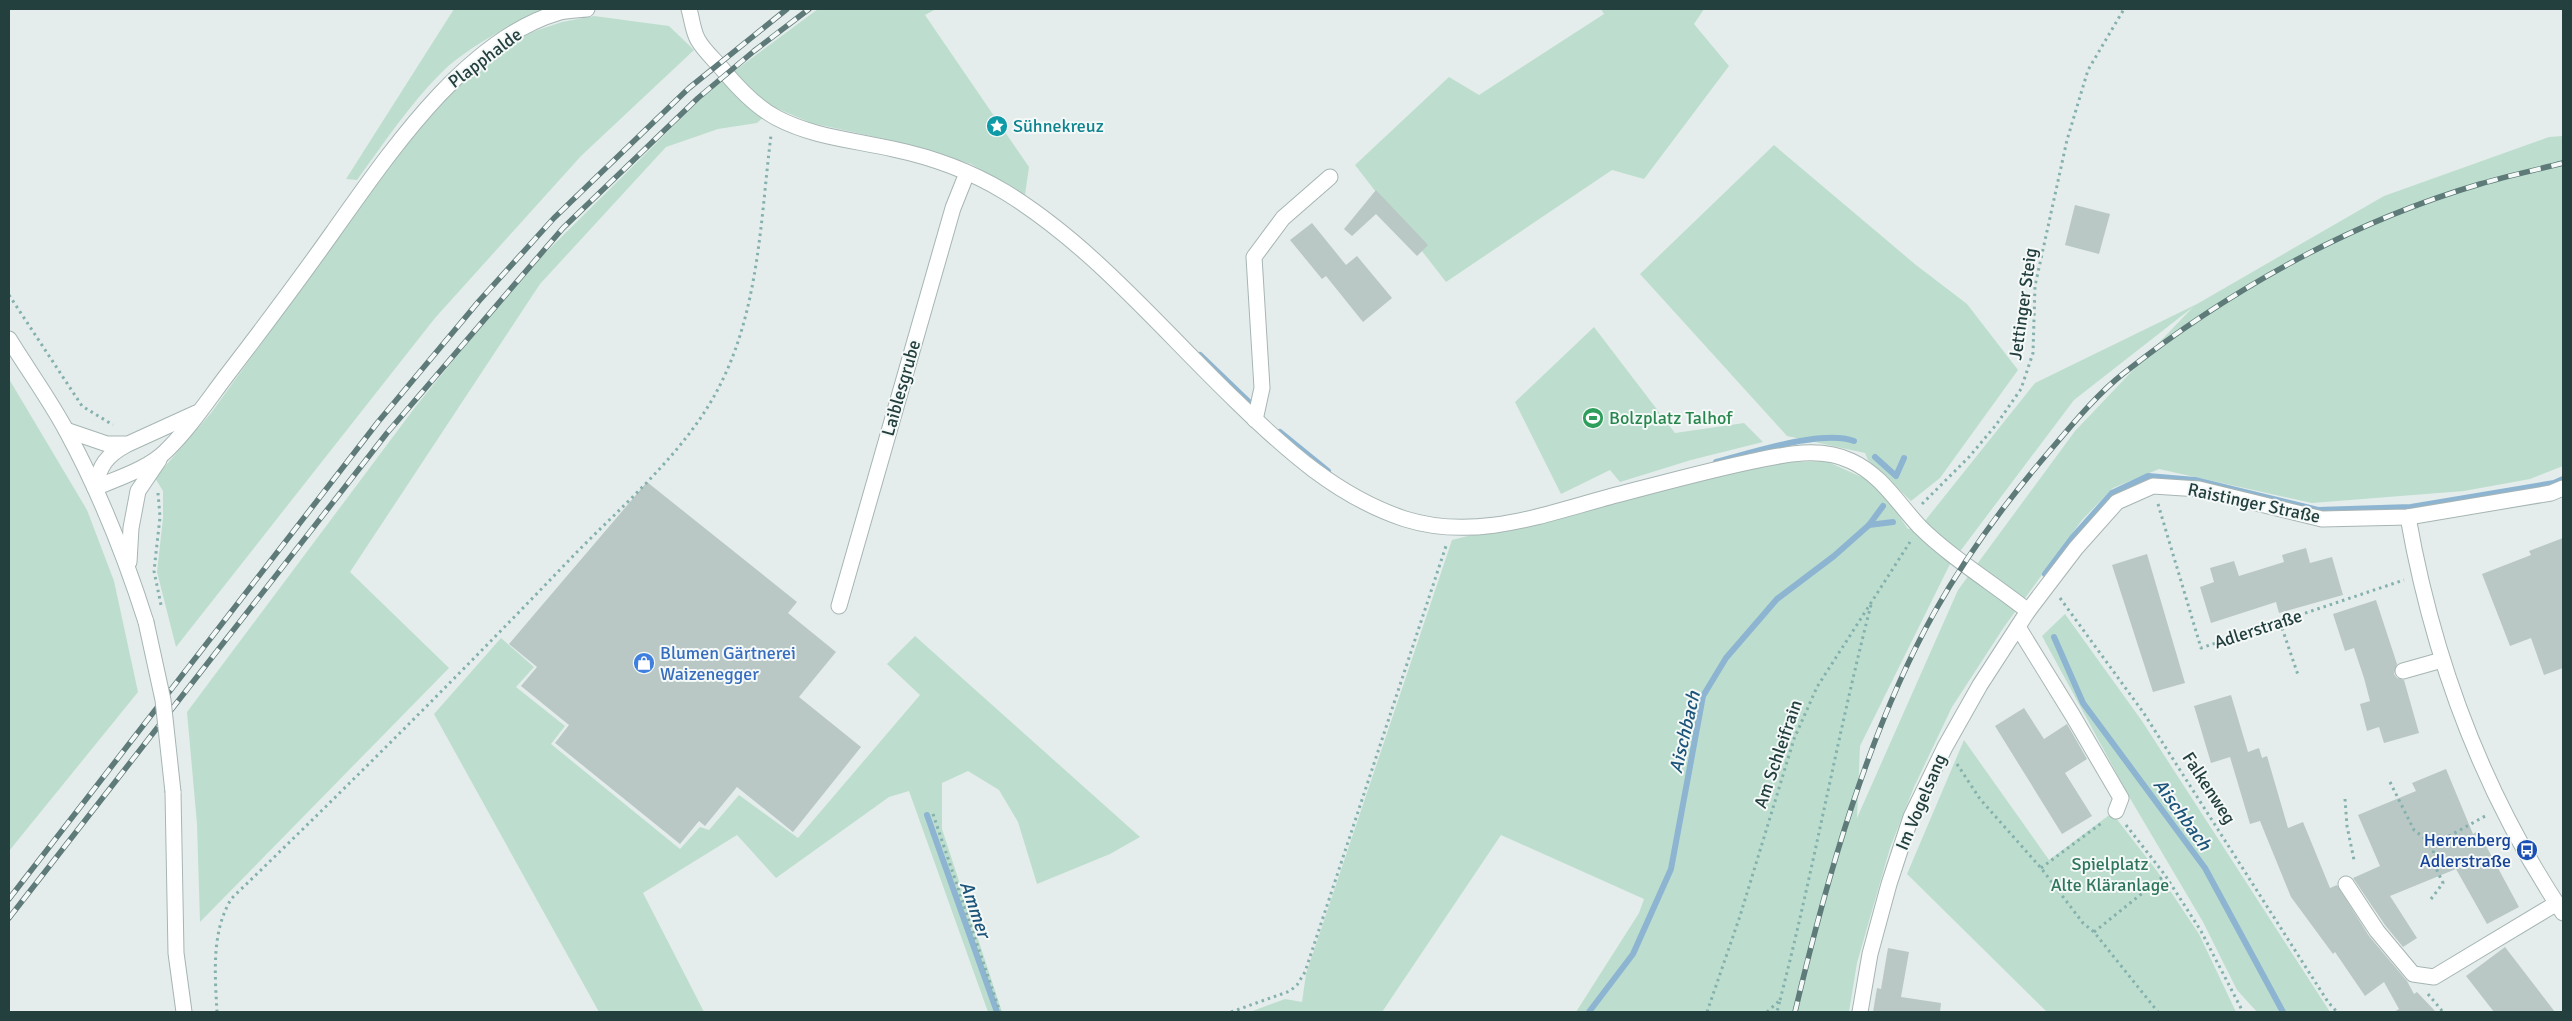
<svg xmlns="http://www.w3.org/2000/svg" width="2572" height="1021" viewBox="0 0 2572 1021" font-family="Signika,sans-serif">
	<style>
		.green { fill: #bddece; fill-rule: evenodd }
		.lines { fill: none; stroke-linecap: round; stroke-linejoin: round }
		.stream { stroke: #8db5d1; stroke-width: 6 }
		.building { fill: #b9c8c5 }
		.minor-casing { stroke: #a6b5b4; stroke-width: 17 }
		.path { stroke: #84b0ad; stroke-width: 3; stroke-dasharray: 2.5 4; stroke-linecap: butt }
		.minor { stroke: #fff; stroke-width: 15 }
		.rail-casing { stroke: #5e7a79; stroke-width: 5.5 }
		.rail { stroke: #f4f9f8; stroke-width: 4; stroke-dasharray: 11; stroke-linecap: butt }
		.minor-bridge-casing { stroke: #a6b5b4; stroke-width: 17; stroke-linecap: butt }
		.minor-bridge { stroke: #fff; stroke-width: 15 }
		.labels { text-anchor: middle; stroke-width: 4; stroke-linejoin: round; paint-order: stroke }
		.street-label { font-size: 18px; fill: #233f3e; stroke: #f4f9f8 }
		.culture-label { font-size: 18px; fill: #0d838f; stroke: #f4f9f8; text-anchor: start }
		.leisure-label { font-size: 18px; fill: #27864d; stroke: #f4f9f8; text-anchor: start }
		.shop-label { font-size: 18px; fill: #366cbe; stroke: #f4f9f8; text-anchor: start }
		.transit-label { font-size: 18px; fill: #164399; stroke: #f4f9f8; text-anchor: end }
		.park-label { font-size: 18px; fill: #2e755b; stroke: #f4f9f8 }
		.water-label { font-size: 19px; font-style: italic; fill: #1d547a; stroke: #f4f9f8 }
	</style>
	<rect width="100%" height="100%" fill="#e4edeb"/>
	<g class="green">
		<path d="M454 9H546C514 23 467 47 442 72 409 105 384 143 357 180L346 179Z"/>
		<polygon points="818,9 936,9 925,15 1029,167 1025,195 971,164 899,142 811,123 774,107 757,123 718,129 666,147 540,284 350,572 449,668 200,922 197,824 187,712 416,406 523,275 713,87"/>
		<polygon points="1601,9 1704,9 1694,24 1729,66 1644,179 1612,170 1446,282 1355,165 1449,77 1479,95 1604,14"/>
		<polygon points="594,16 669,26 694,50 581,156 435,318 176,647 157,572 163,518 163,491 155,478 211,413 392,163 441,102 489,57 532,32 562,22"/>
		<path d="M2563 136V466L2530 479 2464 491 2312 503 2159 469 2113 488 2082 520 2004 627 1952 707 1914 787 1890 848 1857 963 1849 1012H1576L1639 913 1644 899 1501 835 1382 1012H1250L1285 999 1302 1002 1306 974 1452 540 1650 490 1773 463 1826 461 1877 484 1908 529 1920 527 2035 383 2197 304 2384 196 2549 137ZM2193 307 2075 431 1958 590 1857 818 1860 746 1949 566 2074 400Z"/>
		<polygon points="1774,145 1916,265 1967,304 2018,370 1940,478 1911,501 1868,460 1865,453 1787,436 1640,274"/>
		<polygon points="1594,327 1675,433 1744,423 1763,442 1691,460 1620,482 1610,470 1561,494 1515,402"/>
		<polygon points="9,379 87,510 114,581 138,692 9,851"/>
		<polygon points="2065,614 2142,721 2330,1012 2257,1012 2237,990 2203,922 2131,800 2042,636"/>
		<polygon points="915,636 1140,837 1110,854 1037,884 1018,822 999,790 968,771 942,783 942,829 1002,1012 988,1012 909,791 889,797 776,878 737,835 643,893 704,1012 599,1012 434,714 501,638 534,667 516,687 565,726 551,744 680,849 700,827 709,830 739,795 798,838 920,695 887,664"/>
		<polygon points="1964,740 2049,860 2112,813 2157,871 2199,934 2236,1012 2047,1012 1907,874"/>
	</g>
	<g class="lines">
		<g class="stream">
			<polyline points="1200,355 1253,406"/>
			<polyline points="1280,432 1328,471"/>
			<polyline points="1875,457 1896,476 1904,458"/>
			<path d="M1716 462C1751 453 1822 429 1854 441"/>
			<polyline points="1869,525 1893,522"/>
			<polyline points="2045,574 2072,538 2112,493 2148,476 2195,480 2318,510 2411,507 2554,483 2563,479"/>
			<polyline points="2054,637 2083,703 2205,868 2283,1012"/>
			<polyline points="927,815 997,1012"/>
			<polyline points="1589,1012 1633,954 1671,869 1703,696 1726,658 1777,599 1834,556 1869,525 1883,506"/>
		</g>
	</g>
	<g class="building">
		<polygon points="1376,190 1428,245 1417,256 1376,214 1352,236 1344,229"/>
		<polygon points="2075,205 2110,214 2099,254 2065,245"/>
		<polygon points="1312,223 1346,265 1357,256 1392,298 1363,322 1326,276 1322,279 1290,240"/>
		<polygon points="647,482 797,602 788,613 836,652 799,697 861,747 793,832 737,787 705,826 699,821 680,844 555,743 569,725 521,686 537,667 509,644"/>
		<polygon points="2563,538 2563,668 2544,675 2531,638 2510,646 2482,574 2531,555 2529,551"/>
		<polygon points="2306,548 2310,563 2332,557 2343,595 2279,613 2276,602 2211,623 2200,587 2214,582 2210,568 2234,561 2239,576 2284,562 2282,555"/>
		<polygon points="2147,554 2185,683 2153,692 2112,565"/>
		<polygon points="2376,600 2397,664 2394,674 2397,678 2404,680 2419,733 2384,743 2379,727 2367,731 2360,704 2370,701 2364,678 2354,648 2345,651 2333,614"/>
		<polygon points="2231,695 2248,752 2259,748 2262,758 2267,756 2288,828 2303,822 2330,888 2337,885 2369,936 2407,981 2414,994 2417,992 2436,1012 2394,1012 2399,1009 2384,982 2365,996 2335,952 2333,954 2291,897 2260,821 2250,824 2230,757 2211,763 2194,706"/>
		<polygon points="2024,708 2044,739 2067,724 2087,759 2065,773 2092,816 2062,834 1995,726"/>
		<polygon points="2446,769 2473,834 2478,831 2519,907 2487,924 2456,869 2390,896 2417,938 2403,947 2385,925 2353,878 2380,866 2358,815 2416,791 2412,783"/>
		<polygon points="2505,947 2555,1012 2494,1012 2466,976"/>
		<polygon points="1888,948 1909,952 1901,997 1941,1003 1940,1012 1873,1012 1877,988 1881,989"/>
	</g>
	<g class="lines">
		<g class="minor-casing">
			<g id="minor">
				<path d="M689 9C692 19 693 32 698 40 704 51 716 61 724 71 739 89 756 107 777 118 813 137 854 140 893 149 931 157 972 172 1005 192 1093 246 1162 330 1236 401 1286 450 1338 497 1405 519 1475 541 1542 515 1609 497 1655 485 1702 472 1749 462 1782 455 1819 446 1851 461 1882 475 1898 504 1920 527 1950 557 1994 584 2028 611"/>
				<path d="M9 339C28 370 50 400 67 432 100 493 125 556 146 622"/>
				<polyline points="1255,420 1262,388 1254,257 1283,218 1330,177"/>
				<polyline points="66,430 107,444 128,444 196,413"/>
				<path d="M95 488C118 478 148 469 166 451 189 429 208 400 227 375 263 328 299 280 333 232 388 155 465 39 560 12 569 10 578 10 587 9"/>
				<path d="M95 488C99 466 107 455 126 445"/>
				<path d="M2408 517C2433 659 2483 793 2563 913"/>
				<polyline points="129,562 131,528 138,491 159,460"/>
				<polyline points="839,606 953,208 967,173"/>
				<polyline points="2018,627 2073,716 2121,798 2116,811"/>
				<polyline points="2403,671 2442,660"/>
				<polyline points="173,792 176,953 184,1012"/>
				<polyline points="2346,884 2377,931 2413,974 2434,977 2557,903"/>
				<polyline points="1860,1012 1870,954 1889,884 1911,817 1945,747 1980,685 2028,611 2076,548 2117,502 2153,486 2199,489 2322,519 2408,517 2551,493 2563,488"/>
			</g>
		</g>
		<g class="path">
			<polyline points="9,295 82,406 113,425"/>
			<polyline points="158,493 160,517 154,571 161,605"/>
			<polyline points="1922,504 1969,457 1996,425 2021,389 2033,353 2035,286 2067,140 2088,70 2124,9"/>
			<polyline points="2158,504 2201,648 2404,580"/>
			<polyline points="2060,598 2143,712 2328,1002 2337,1012"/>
			<polyline points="2280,622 2298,675"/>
			<polyline points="1957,764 1980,799 2041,868 2083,923 2094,932 2158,1012"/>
			<polyline points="2390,782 2414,830 2433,845"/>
			<polyline points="2345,799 2347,826 2354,860"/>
			<polyline points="933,814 1000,1012"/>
			<polyline points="2126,825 2165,875 2201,931 2243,1012"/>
			<polyline points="2041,868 2103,822"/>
			<polyline points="2431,899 2443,883 2434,864 2433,845 2487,815"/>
			<polyline points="2094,932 2165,875"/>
			<polyline points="2428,994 2443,1012"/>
			<path d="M1780 1000C1814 869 1837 736 1871 605"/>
			<path d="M217 1012C215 975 211 930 232 898 349 785 463 671 575 554 626 502 690 448 722 381 759 306 761 216 771 135"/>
			<polyline points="1231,1012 1290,991 1297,985 1305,972 1447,543"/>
			<polyline points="1707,1012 1740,916 1794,739 1817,687 1910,542"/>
			<polyline points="1767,1012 1780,1000 1777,1012"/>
		</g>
		<use href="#minor" class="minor"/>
		<g class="rail-casing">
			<g id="rail">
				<polyline points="9,899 378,422 479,301 554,218 689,88 787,9"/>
				<polyline points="9,918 387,433 563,228 698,98 754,51 809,9"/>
				<path d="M1795 1012C1826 881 1868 731 1934 613 1966 556 2005 503 2048 453 2071 426 2096 395 2124 373 2229 290 2351 222 2480 184 2507 176 2536 170 2563 163"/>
			</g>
		</g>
		<use href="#rail" class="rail"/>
		<g class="minor-bridge-casing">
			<polyline id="minor-bridge" points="146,622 163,700 173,792"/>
		</g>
		<use href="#minor-bridge" class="minor-bridge"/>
	</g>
	<defs>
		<g id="sight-disc" transform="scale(1.125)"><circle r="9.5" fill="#0f9aa8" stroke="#f4f9f8"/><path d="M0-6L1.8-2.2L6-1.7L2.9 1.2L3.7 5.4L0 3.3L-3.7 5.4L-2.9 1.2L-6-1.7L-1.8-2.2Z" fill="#fff"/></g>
		<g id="stadium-disc" transform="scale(1.125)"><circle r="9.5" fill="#2e9e5b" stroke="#f4f9f8"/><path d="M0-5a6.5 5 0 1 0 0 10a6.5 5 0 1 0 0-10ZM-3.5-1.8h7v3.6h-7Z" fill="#fff"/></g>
		<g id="shop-disc" transform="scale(1.125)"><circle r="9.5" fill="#3f7fe0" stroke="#f4f9f8"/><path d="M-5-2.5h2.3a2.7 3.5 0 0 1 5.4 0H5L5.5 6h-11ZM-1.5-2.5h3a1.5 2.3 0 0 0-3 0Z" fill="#fff"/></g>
		<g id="bus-disc" transform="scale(1.125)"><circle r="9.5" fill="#1a4fb4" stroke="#f4f9f8"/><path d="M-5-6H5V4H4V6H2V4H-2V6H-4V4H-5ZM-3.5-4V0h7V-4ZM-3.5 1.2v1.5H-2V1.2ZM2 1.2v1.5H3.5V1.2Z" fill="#fff"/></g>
	</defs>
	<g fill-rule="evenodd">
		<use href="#sight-disc" x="997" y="126"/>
		<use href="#stadium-disc" x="1593" y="418"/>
		<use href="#shop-disc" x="644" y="663"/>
		<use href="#bus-disc" x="2527" y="850"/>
	</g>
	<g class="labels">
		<g class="street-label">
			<text transform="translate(485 58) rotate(-37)" y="6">Plapphalde</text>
			<text transform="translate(2023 304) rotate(-82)" y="6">Jettinger Steig</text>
			<text transform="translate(901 388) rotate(-74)" y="6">Laiblesgrube</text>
			<text transform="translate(2254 503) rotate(12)" y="6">Raistinger Straße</text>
			<text transform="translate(2258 629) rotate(-18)" y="6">Adlerstraße</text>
			<text transform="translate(1778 754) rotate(-71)" y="6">Am Schleifrain</text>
			<text transform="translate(2209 788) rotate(57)" y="6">Falkenweg</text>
			<text transform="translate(1921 802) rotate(-67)" y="6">Im Vogelsang</text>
		</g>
		<g class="culture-label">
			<text x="1013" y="132">Sühnekreuz</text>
		</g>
		<g class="leisure-label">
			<text x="1609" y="424">Bolzplatz Talhof</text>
		</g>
		<g class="shop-label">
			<text x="660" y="659">Blumen Gärtnerei<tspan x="660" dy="21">Waizenegger</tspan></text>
		</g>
		<g class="transit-label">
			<text x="2511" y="846">Herrenberg<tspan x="2511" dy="21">Adlerstraße</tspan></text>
		</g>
		<g class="park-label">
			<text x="2110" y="870">Spielplatz<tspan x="2110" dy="21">Alte Kläranlage</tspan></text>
		</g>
		<g class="water-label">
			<text transform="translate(1684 732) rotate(-77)" y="7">Aischbach</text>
			<text transform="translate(2183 814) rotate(54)" y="7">Aischbach</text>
			<text transform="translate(976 909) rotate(71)" y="7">Ammer</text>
		</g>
	</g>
	<rect width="2572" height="1021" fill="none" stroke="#233f3e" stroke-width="20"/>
</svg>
